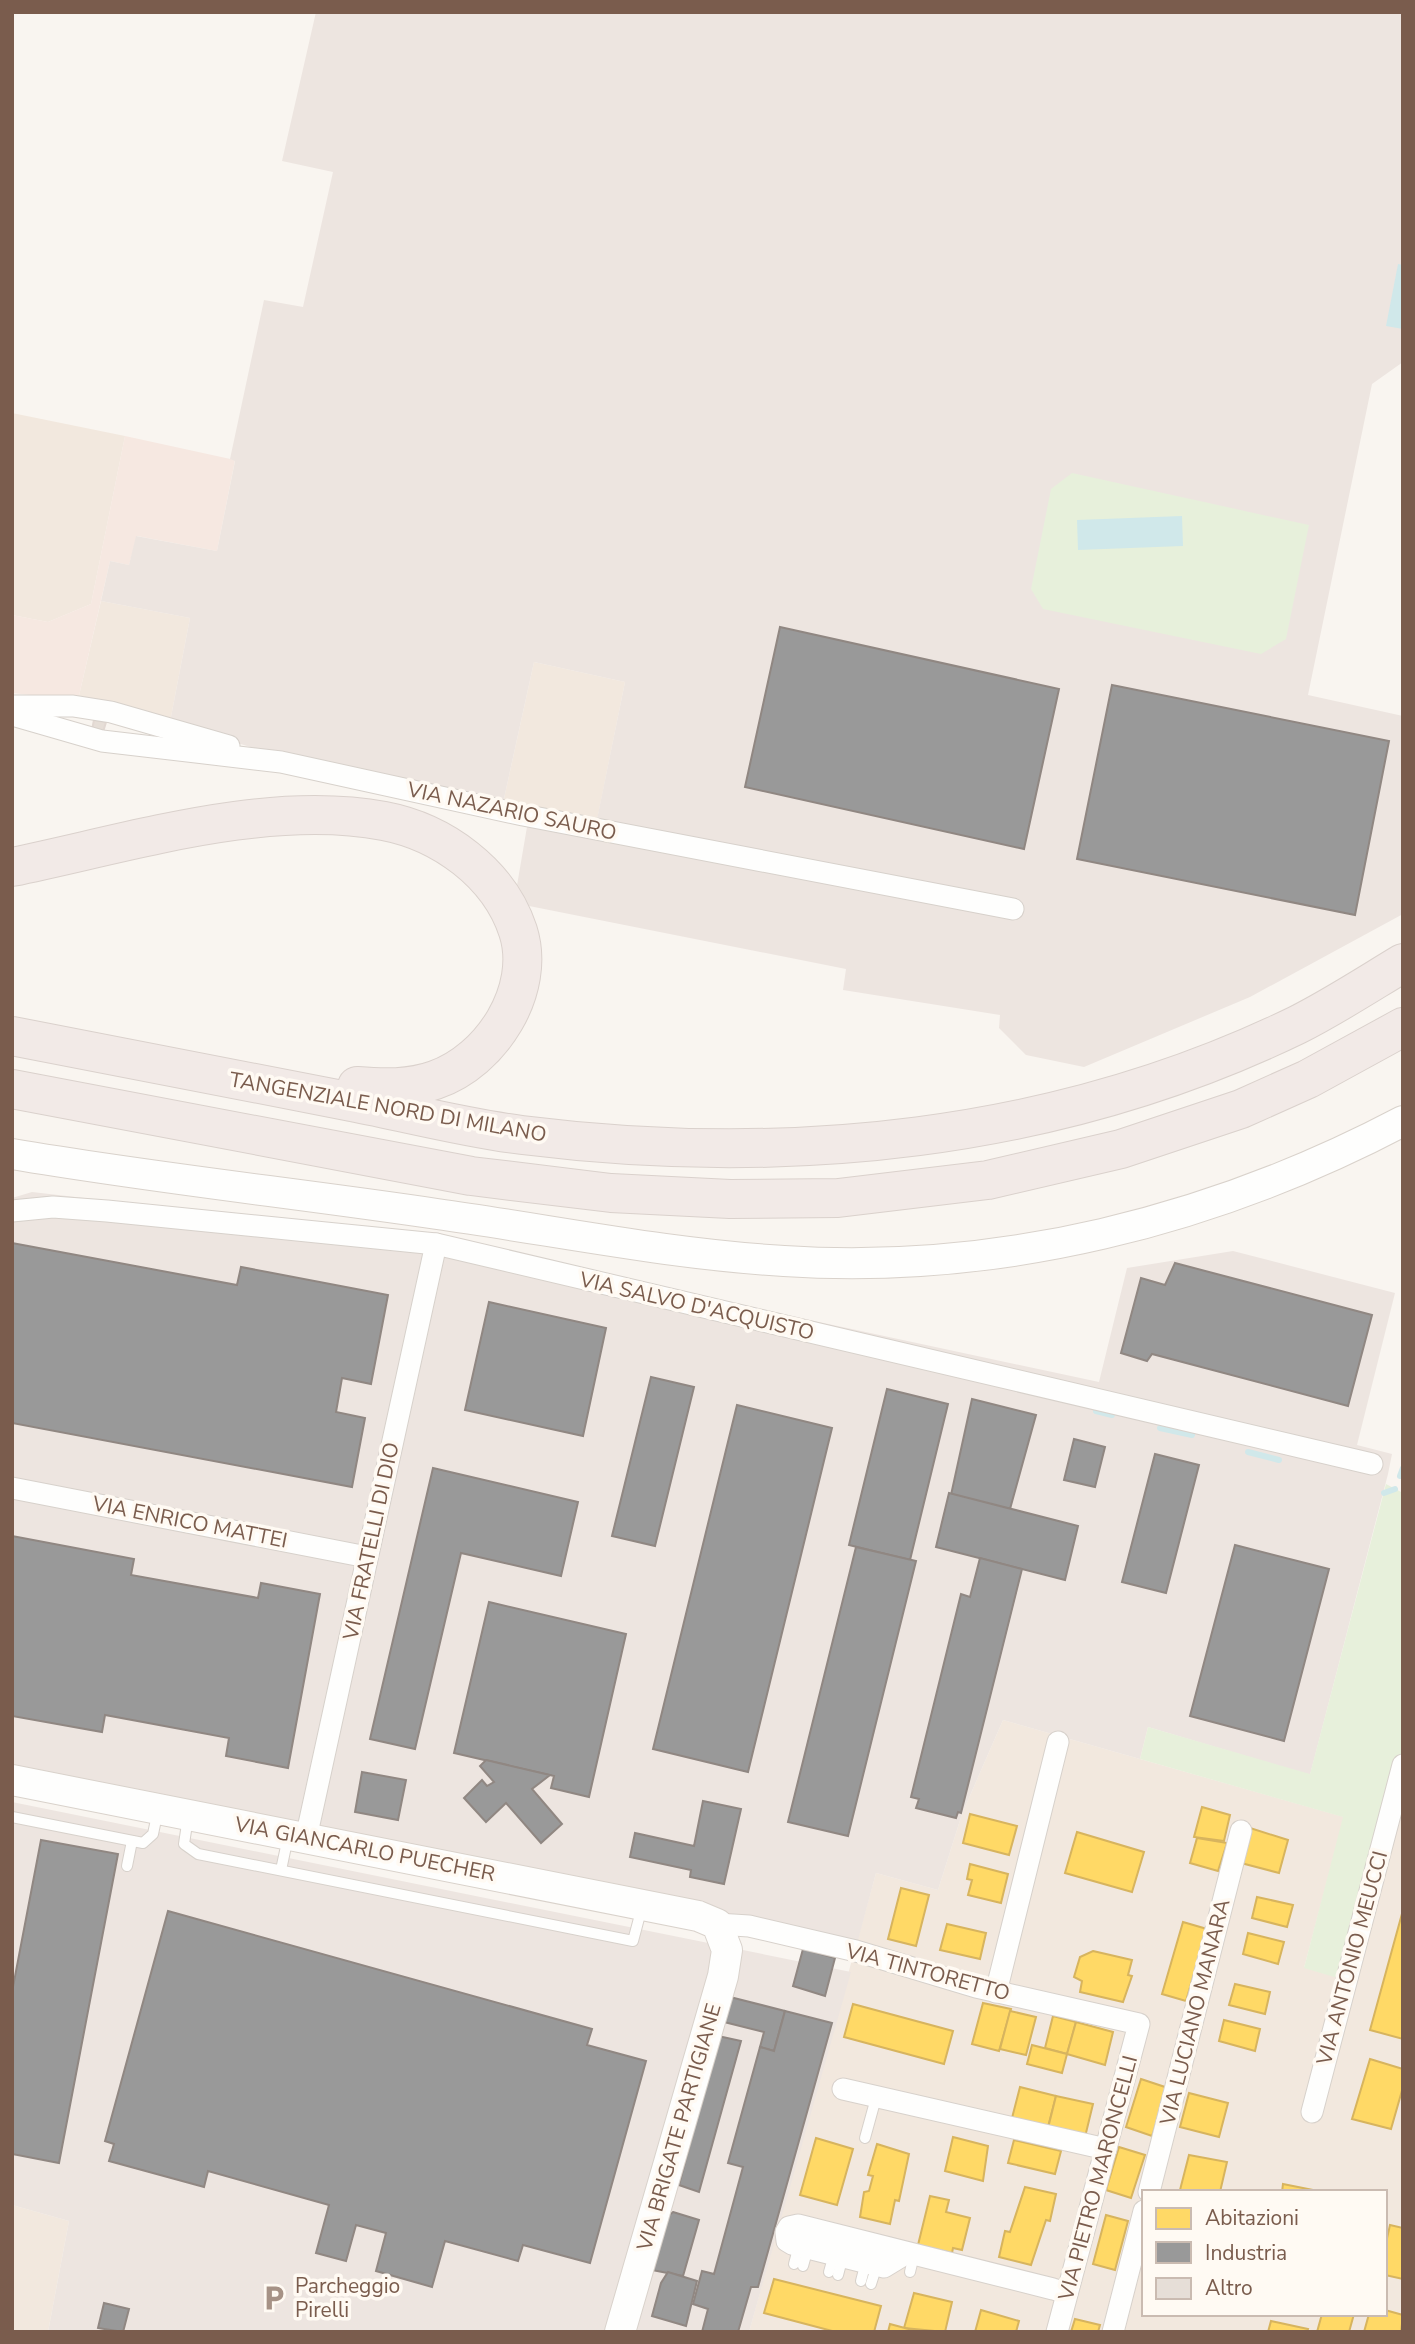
<svg xmlns="http://www.w3.org/2000/svg" width="1415" height="2344" viewBox="0 0 1415 2344" font-family="'Nunito Sans',sans-serif">
	<style>
		.residential { fill: #f2e8de; fill-rule: evenodd }
		.commercial { fill: #f6e8e1 }
		.industrial { fill: #ede5e0 }
		.green { fill: #e7f0db }
		.water { fill: #d0e8ea }
		.homes { fill: #ffd966; stroke: #d7b45e; stroke-width: 2 }
		.industry { fill: #999; stroke: #908782; stroke-width: 2 }
		.lines { fill: none; stroke-linecap: round; stroke-linejoin: round }
		.stream { stroke: #d0e8ea; stroke-width: 6 }
		.building { fill: #e6ded7; stroke: #e2d8d2; stroke-width: 2 }
		.lane-casing { stroke: #d7d1cb; stroke-width: 12 }
		.street-casing { stroke: #d7d1cb; stroke-width: 23 }
		.secondary-casing { stroke: #d9d2cb; stroke-width: 32 }
		.highway-casing { stroke: #dad1cc; stroke-width: 40 }
		.lane { stroke: #fefefd; stroke-width: 10 }
		.street { stroke: #fefefd; stroke-width: 21 }
		.secondary { stroke: #fefefd; stroke-width: 30 }
		.highway { stroke: #f2eae7; stroke-width: 38 }
		.labels { text-anchor: middle; stroke-width: 7; stroke-linejoin: round; paint-order: stroke }
		.street-label { font-size: 21px; fill: #7a5c4d; stroke: #fffaf3 }
		.poi-label { font-size: 21px; fill: #7a5c4d; stroke: #fffaf3; text-anchor: start }
	</style>
	<rect width="100%" height="100%" fill="#f9f5f0"/>
	<g class="residential">
		<polygon points="12,413 125,436 91,604 48,622 12,615"/>
		<polygon points="101,601 190,618 170,722 78,700"/>
		<polygon points="534,662 625,682 594,835 503,803"/>
		<path d="M1003 1720 1344 1817 1304 1968 1403 1773V2332H749L876 1873 938 1890 962 1814ZM1144 2192H1385V2314H1144Z"/>
		<polygon points="12,2205 69,2221 48,2332 12,2332"/>
	</g>
	<polygon class="commercial" points="125,436 235,460 217,551 137,536 129,565 110,561 78,700 12,693 12,615 48,622 91,604"/>
	<g class="industrial">
		<polygon points="316,12 1403,12 1403,362 1372,384 1308,695 1403,716 1403,914 1250,997 1084,1067 1026,1055 999,1028 1000,1015 843,990 846,969 514,903 528,821 594,834 625,682 534,662 503,803 283,757 170,722 190,618 101,601 110,561 129,565 136,536 217,551 235,461 230,459 264,300 303,307 333,172 282,161"/>
		<polygon points="32,1192 422,1237 1099,1382 1127,1268 1233,1251 1395,1293 1357,1445 1392,1454 1388,1474 1310,1775 1148,1727 1140,1759 1003,1720 962,1814 938,1890 876,1873 857,1944 12,1771 12,1198"/>
		<polygon points="12,1802 851,1972 749,2332 48,2332 69,2221 12,2205"/>
	</g>
	<g class="green">
		<polygon points="1072,473 1309,525 1286,639 1261,654 1043,609 1031,589 1051,489"/>
		<polygon points="1386,1484 1403,1493 1403,1760 1341,1979 1304,1968 1343,1817 1140,1759 1148,1727 1310,1774"/>
	</g>
	<g class="water">
		<polygon points="1398,264 1403,265 1403,329 1386,326"/>
		<polygon points="1182,516 1183,546 1078,550 1077,520"/>
	</g>
	<g class="homes">
		<polygon points="1202,1807 1230,1815 1224,1841 1194,1837"/>
		<polygon points="970,1814 1017,1826 1009,1855 963,1843"/>
		<polygon points="1250,1828 1288,1840 1279,1873 1241,1863"/>
		<polygon points="1077,1832 1144,1852 1132,1892 1065,1873"/>
		<polygon points="1197,1838 1227,1843 1218,1871 1190,1863"/>
		<polygon points="970,1864 1008,1874 1001,1903 968,1895 972,1880 967,1879"/>
		<polygon points="901,1888 929,1895 916,1946 888,1939"/>
		<polygon points="1257,1897 1293,1905 1287,1927 1252,1918"/>
		<polygon points="1403,1910 1403,2039 1370,2030"/>
		<polygon points="1183,1922 1207,1929 1186,2001 1162,1994"/>
		<polygon points="947,1924 986,1933 980,1959 940,1950"/>
		<polygon points="1248,1933 1284,1942 1278,1964 1243,1954"/>
		<polygon points="1093,1951 1132,1960 1128,1975 1132,1976 1123,2002 1080,1992 1082,1981 1074,1977 1080,1957"/>
		<polygon points="1235,1984 1270,1992 1265,2014 1229,2005"/>
		<polygon points="983,2003 1011,2009 999,2051 972,2044"/>
		<polygon points="853,2004 953,2031 944,2064 844,2037"/>
		<polygon points="1010,2011 1036,2017 1026,2055 1000,2049"/>
		<polygon points="1053,2016 1076,2022 1067,2054 1045,2048"/>
		<polygon points="1224,2020 1260,2029 1255,2051 1219,2041"/>
		<polygon points="1076,2022 1113,2032 1105,2065 1067,2054"/>
		<polygon points="1032,2045 1067,2054 1062,2073 1027,2064"/>
		<polygon points="1370,2059 1403,2069 1403,2087 1391,2129 1352,2119"/>
		<polygon points="1141,2079 1168,2088 1152,2136 1126,2127"/>
		<polygon points="1020,2087 1056,2096 1048,2127 1012,2118"/>
		<polygon points="1189,2093 1228,2103 1219,2137 1180,2127"/>
		<polygon points="1056,2096 1093,2104 1085,2137 1048,2128"/>
		<polygon points="953,2137 988,2146 983,2181 945,2171"/>
		<polygon points="816,2138 853,2149 837,2205 800,2195"/>
		<polygon points="1014,2140 1061,2151 1055,2174 1008,2163"/>
		<polygon points="877,2144 909,2154 899,2201 895,2200 890,2224 860,2217 864,2192 869,2191 873,2176 868,2175"/>
		<polygon points="1119,2147 1145,2155 1131,2198 1106,2190"/>
		<polygon points="1189,2155 1227,2162 1220,2192 1180,2190"/>
		<polygon points="1283,2184 1318,2191 1282,2192"/>
		<polygon points="1025,2187 1056,2194 1050,2221 1046,2220 1031,2265 999,2257 1005,2231 1010,2232"/>
		<polygon points="930,2196 949,2200 946,2212 970,2218 962,2250 953,2248 952,2253 918,2245"/>
		<polygon points="1106,2215 1128,2221 1115,2270 1093,2264"/>
		<polygon points="1390,2225 1403,2228 1403,2279 1385,2275 1385,2247"/>
		<polygon points="774,2279 881,2306 874,2332 836,2332 764,2313"/>
		<polygon points="914,2293 952,2302 945,2332 904,2328"/>
		<polygon points="981,2310 1019,2321 1016,2332 975,2332"/>
		<polygon points="1385,2310 1403,2315 1401,2332 1364,2332 1369,2314 1385,2314"/>
		<polygon points="1322,2314 1354,2314 1349,2332 1317,2332"/>
		<polygon points="1075,2319 1100,2325 1098,2332 1071,2332"/>
		<polygon points="1271,2321 1308,2329 1307,2332 1268,2332"/>
		<polygon points="890,2324 916,2331 916,2332 888,2332"/>
	</g>
	<g class="industry">
		<polygon points="780,627 1059,689 1024,849 745,787"/>
		<polygon points="1112,685 1389,741 1355,915 1077,859"/>
		<polygon points="12,1243 237,1285 241,1267 388,1295 371,1384 342,1378 336,1412 365,1418 352,1487 12,1423"/>
		<polygon points="1175,1263 1372,1315 1348,1406 1152,1354 1147,1361 1121,1353 1141,1278 1165,1285"/>
		<polygon points="489,1302 606,1328 583,1436 465,1410"/>
		<polygon points="651,1377 694,1387 655,1546 612,1536"/>
		<polygon points="887,1389 948,1404 910,1560 849,1545"/>
		<polygon points="972,1399 1036,1415 1010,1509 951,1495"/>
		<polygon points="737,1405 832,1428 748,1772 653,1749"/>
		<polygon points="1074,1439 1105,1447 1095,1487 1064,1480"/>
		<polygon points="1155,1454 1199,1465 1166,1593 1122,1582"/>
		<polygon points="433,1468 578,1502 561,1576 461,1553 415,1749 370,1739"/>
		<polygon points="949,1493 1078,1526 1065,1580 936,1547"/>
		<polygon points="12,1536 134,1559 131,1575 258,1598 261,1583 320,1594 288,1768 226,1756 229,1738 105,1715 102,1732 12,1716"/>
		<polygon points="1235,1545 1329,1569 1284,1741 1190,1716"/>
		<polygon points="856,1547 916,1561 848,1836 788,1822"/>
		<polygon points="980,1558 1022,1569 961,1813 958,1812 956,1818 916,1808 919,1799 911,1797 961,1594 970,1597"/>
		<polygon points="489,1602 626,1634 589,1797 551,1788 554,1776 454,1753"/>
		<polygon points="486,1760 550,1775 532,1789 562,1824 541,1843 506,1803 486,1822 464,1798 482,1780 487,1786 494,1782 480,1766"/>
		<polygon points="362,1772 406,1780 398,1820 355,1812"/>
		<polygon points="703,1801 741,1809 724,1884 690,1877 691,1870 630,1857 635,1833 694,1846"/>
		<polygon points="41,1840 118,1854 59,2163 12,2154 12,1992"/>
		<polygon points="168,1911 592,2029 587,2045 646,2061 590,2263 523,2245 518,2261 445,2241 432,2287 376,2271 386,2233 356,2225 346,2261 316,2253 329,2205 208,2171 204,2187 109,2161 114,2144 105,2141"/>
		<polygon points="803,1949 835,1958 825,1996 793,1986"/>
		<polygon points="730,1997 785,2011 774,2051 760,2047 764,2032 724,2022"/>
		<polygon points="785,2011 832,2023 758,2287 751,2287 738,2332 702,2332 708,2309 693,2304 702,2271 714,2274 743,2167 728,2163 760,2047 774,2051"/>
		<polygon points="718,2036 741,2041 699,2192 679,2185"/>
		<polygon points="673,2212 699,2220 683,2276 652,2270 667,2217"/>
		<polygon points="668,2272 697,2281 686,2326 652,2316 661,2283"/>
		<polygon points="104,2303 129,2309 123,2332 98,2328"/>
	</g>
	<g class="lines">
		<g class="stream">
			<polyline points="1096,1411 1112,1415"/>
			<polyline points="1160,1428 1192,1435"/>
			<polyline points="1248,1452 1279,1460"/>
			<polyline points="1400,1476 1403,1468"/>
			<polyline points="1384,1493 1395,1489"/>
		</g>
	</g>
	<polygon class="building" points="94,720 106,722 103,732 92,730"/>
	<g class="lines">
		<g class="lane-casing">
			<g id="lane">
				<polyline points="12,1817 143,1843 153,1834 158,1810"/>
				<polyline points="188,1817 184,1844 198,1854 633,1941 642,1907"/>
				<polyline points="127,1866 132,1841"/>
				<polyline points="281,1870 288,1837"/>
				<polyline points="865,2138 876,2098"/>
				<polyline points="794,2264 799,2245"/>
				<polyline points="803,2266 808,2248"/>
				<polyline points="829,2272 834,2254"/>
				<polyline points="910,2272 914,2255"/>
				<polyline points="838,2275 843,2256"/>
				<polyline points="861,2281 866,2262"/>
				<polyline points="871,2284 877,2265"/>
			</g>
		</g>
		<g class="street-casing">
			<g id="street">
				<polyline points="12,706 73,706 111,712 229,746"/>
				<polyline points="12,715 102,741 281,762 523,815 1013,909"/>
				<polyline points="12,1211 53,1207 107,1211 436,1244 1372,1464"/>
				<polyline points="12,1488 367,1557"/>
				<polyline points="306,1838 436,1244"/>
				<polyline points="717,1924 749,1926 856,1951 976,1987 1139,2024 1057,2332"/>
				<polyline points="996,1992 1058,1742"/>
				<polyline points="843,2089 1106,2149"/>
				<polyline points="1312,2112 1403,1765"/>
				<polyline points="1149,2192 1241,1831"/>
				<polyline points="907,2253 884,2267 792,2244 787,2241 786,2232 789,2227 798,2225 1053,2289 1067,2293"/>
				<polyline points="1113,2332 1144,2211"/>
			</g>
		</g>
		<g class="secondary-casing">
			<g id="secondary">
				<path d="M12 1154C153 1178 295 1193 437 1214 552 1230 667 1254 784 1261 999 1275 1213 1221 1403 1121"/>
				<polyline points="12,1780 698,1916 717,1924 727,1950 723,1976 620,2332"/>
			</g>
		</g>
		<g class="highway-casing">
			<g id="highway">
				<path d="M12 867C129 843 266 799 384 821 442 832 499 873 518 931 537 990 491 1061 435 1080 410 1089 383 1088 357 1086"/>
				<path d="M12 1036C126 1058 239 1080 352 1102 409 1113 465 1128 522 1135 786 1168 1056 1142 1297 1025 1333 1007 1368 984 1403 963"/>
				<polyline points="12,1089 471,1176 611,1193 730,1199 838,1198 988,1180 1121,1149 1241,1109 1308,1079 1403,1027"/>
			</g>
		</g>
		<use href="#lane" class="lane"/>
		<use href="#street" class="street"/>
		<use href="#secondary" class="secondary"/>
		<use href="#highway" class="highway"/>
	</g>
	<defs>
		<g id="parking-bare" transform="scale(2.1)"><path d="M-3.5-5.5H1a3.5 3.5 0 0 1 0 7H-1V5.5H-3.5ZM-1-3.4V-.6H.8a1.4 1.4 0 0 0 0-2.8Z" fill="#a69286" stroke="#fffaf3" stroke-width="2.5" paint-order="stroke"/></g>
	</defs>
	<g fill-rule="evenodd">
		<use href="#parking-bare" x="274" y="2298"/>
	</g>
	<g class="labels">
		<g class="street-label">
			<text transform="translate(512 811) rotate(12)" y="7">VIA NAZARIO SAURO</text>
			<text transform="translate(388 1107) rotate(10)" y="7">TANGENZIALE NORD DI MILANO</text>
			<text transform="translate(697 1306) rotate(13)" y="7">VIA SALVO D'ACQUISTO</text>
			<text transform="translate(190 1522) rotate(11)" y="7">VIA ENRICO MATTEI</text>
			<text transform="translate(371 1541) rotate(-78)" y="7">VIA FRATELLI DI DIO</text>
			<text transform="translate(365 1849) rotate(11)" y="7">VIA GIANCARLO PUECHER</text>
			<text transform="translate(1352 1958) rotate(-75)" y="7">VIA ANTONIO MEUCCI</text>
			<text transform="translate(928 1972) rotate(15)" y="7">VIA TINTORETTO</text>
			<text transform="translate(1195 2012) rotate(-76)" y="7">VIA LUCIANO MANARA</text>
			<text transform="translate(679 2127) rotate(-74)" y="7">VIA BRIGATE PARTIGIANE</text>
			<text transform="translate(1098 2178) rotate(-75)" y="7">VIA PIETRO MARONCELLI</text>
		</g>
		<g class="poi-label">
			<text x="295" y="2293">Parcheggio<tspan x="295" dy="24">Pirelli</tspan></text>
		</g>
	</g>
	<rect width="1415" height="2344" fill="none" stroke="#7a5c4d" stroke-width="28"/>
	<rect x="1142" y="2190" width="245" height="126" fill="#fffaf3" stroke="#cabbb1" stroke-width="2"/>
	<rect x="1156" y="2208" width="35" height="21" fill="#ffd966" stroke="#cabbb1" stroke-width="2"/>
	<text x="1205" y="2225" font-size="21" fill="#7a5c4d">Abitazioni</text>
	<rect x="1156" y="2242" width="35" height="21" fill="#999999" stroke="#cabbb1" stroke-width="2"/>
	<text x="1205" y="2260" font-size="21" fill="#7a5c4d">Industria</text>
	<rect x="1156" y="2278" width="35" height="21" fill="#e6ded7" stroke="#cabbb1" stroke-width="2"/>
	<text x="1205" y="2295" font-size="21" fill="#7a5c4d">Altro</text>
</svg>
